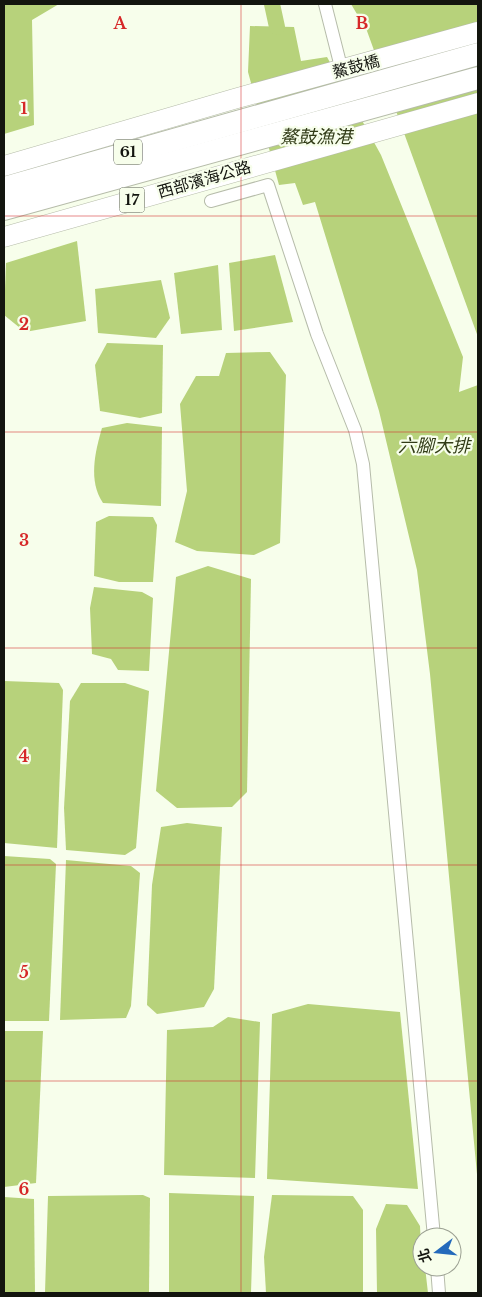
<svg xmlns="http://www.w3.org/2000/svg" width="482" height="1297" viewBox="0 0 482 1297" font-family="'Libre Baskerville','Noto Sans TC',serif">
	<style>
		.water { fill: #b7d27b }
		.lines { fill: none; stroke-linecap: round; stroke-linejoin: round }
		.canal { stroke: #b7d27b; stroke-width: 16 }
		.street-casing { stroke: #b6bcaa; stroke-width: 14 }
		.primary-casing { stroke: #b6bcaa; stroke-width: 21 }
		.highway-casing { stroke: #b6bcaa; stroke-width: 24 }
		.street { stroke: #fff; stroke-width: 12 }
		.primary { stroke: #fff; stroke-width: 20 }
		.highway { stroke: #fff; stroke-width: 22 }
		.grid { fill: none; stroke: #d62828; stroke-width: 1; stroke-opacity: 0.55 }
		.labels { text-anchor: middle; stroke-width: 4.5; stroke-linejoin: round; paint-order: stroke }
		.shield { fill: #f7feeb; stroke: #575b51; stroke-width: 1 }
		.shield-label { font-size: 15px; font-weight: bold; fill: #13150f }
		.street-label { font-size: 16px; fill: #13150f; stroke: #f7feeb }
		.water-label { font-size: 18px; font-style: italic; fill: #323c18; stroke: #f7feeb }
		.grid-label { font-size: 16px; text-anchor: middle; font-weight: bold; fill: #d62828; stroke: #f7feeb; stroke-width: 4.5; stroke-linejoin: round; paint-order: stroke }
	</style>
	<rect width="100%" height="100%" fill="#f7feeb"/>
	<g class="water">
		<polygon points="4,4 59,4 32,20 34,125 4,134"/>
		<polygon points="351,4 478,4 478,337 367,31"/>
		<polygon points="250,26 294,27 301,61 327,57 381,155 463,357 459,392 478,385 478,1185 430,674 417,570 379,411 315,202 303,205 295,183 279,185 248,72"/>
		<polygon points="77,241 86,321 25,332 4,315 6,263"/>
		<polygon points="275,255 293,322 234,331 229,263"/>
		<polygon points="218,265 222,330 181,334 174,273"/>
		<polygon points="161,280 170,318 156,338 98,333 95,289"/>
		<polygon points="107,343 163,345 162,413 140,418 100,411 95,365"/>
		<polygon points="270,352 286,375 280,543 254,555 197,551 175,542 187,491 180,404 196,376 219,376 226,353"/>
		<path d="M127 423 162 427 161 506 103 503C88 481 95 452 102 428Z"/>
		<polygon points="109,516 153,517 157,525 153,582 119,582 94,576 96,522"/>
		<polygon points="208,566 251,579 247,792 232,807 177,808 156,791 176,577"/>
		<polygon points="94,587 142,592 153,598 149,671 118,670 111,659 92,654 90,608"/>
		<polygon points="4,681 59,683 63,690 57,848 4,843"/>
		<polygon points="81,683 125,683 149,691 136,848 125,855 66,850 64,808 70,701"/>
		<polygon points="187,823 222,827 214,989 204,1007 157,1014 147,1005 152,885 161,827"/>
		<polygon points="4,856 50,859 56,864 49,1021 4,1021"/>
		<polygon points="66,860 131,866 140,873 131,1006 126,1018 60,1020"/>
		<polygon points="308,1004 400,1012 418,1189 267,1179 272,1014"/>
		<polygon points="228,1017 260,1022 255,1178 164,1175 167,1030 213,1027"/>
		<polygon points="4,1031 43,1031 36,1183 4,1187"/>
		<polygon points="169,1193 254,1196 251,1293 169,1293"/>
		<polygon points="143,1195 150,1198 149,1293 45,1293 48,1196"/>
		<polygon points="272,1195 353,1196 363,1210 363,1293 266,1293 264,1257"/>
		<polygon points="4,1197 34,1199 35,1293 4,1293"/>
		<polygon points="386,1204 407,1205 420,1226 422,1267 425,1267 428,1293 377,1293 376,1229"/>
	</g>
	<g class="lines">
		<polyline class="canal" points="272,4 277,27"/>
		<g class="street-casing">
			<g id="street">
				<polyline points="325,4 342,71"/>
				<polyline points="211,201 268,185 317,334 355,430 363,464 434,1237"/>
				<polyline points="437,1267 439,1293"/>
			</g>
		</g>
		<g class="primary-casing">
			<g id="primary">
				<polyline points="4,166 234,99 478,32"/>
				<polyline points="4,237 478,103"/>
			</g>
		</g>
		<g class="highway-casing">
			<g id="highway">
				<polyline points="4,188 478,54"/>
				<polyline points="4,209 478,78"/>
			</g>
		</g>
		<use href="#street" class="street"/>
		<use href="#primary" class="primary"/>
		<use href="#highway" class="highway"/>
	</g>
	<path class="grid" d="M241 4V1293M4 216H478M4 432H478M4 648H478M4 865H478M4 1081H478"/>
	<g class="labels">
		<g class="shield">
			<rect x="114" y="139.5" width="28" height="25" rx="4"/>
			<rect x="119.5" y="187.5" width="25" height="25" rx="4"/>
		</g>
		<g class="shield-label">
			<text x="128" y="157">61</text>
			<text x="132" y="205">17</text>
		</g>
		<g class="street-label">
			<text transform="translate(356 66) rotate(-15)" y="6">鰲鼓橋</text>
			<text transform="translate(204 179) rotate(-16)" y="6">西部濱海公路</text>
		</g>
		<g class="water-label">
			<text x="316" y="143">鰲鼓漁港</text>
			<text x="434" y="452">六腳大排</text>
		</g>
	</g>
	<g class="grid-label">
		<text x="120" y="29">A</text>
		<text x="362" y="29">B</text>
		<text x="24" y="114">1</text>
		<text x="24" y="330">2</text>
		<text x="24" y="546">3</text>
		<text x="24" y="762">4</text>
		<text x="24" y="978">5</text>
		<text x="24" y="1195">6</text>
	</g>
	<rect width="482" height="1297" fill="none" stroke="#13150f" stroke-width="10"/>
	<g transform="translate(437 1252) rotate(254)"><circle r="24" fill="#f7feeb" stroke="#9ca193"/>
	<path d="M0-4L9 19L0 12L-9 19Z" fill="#246abb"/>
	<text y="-8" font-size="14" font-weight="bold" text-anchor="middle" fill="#13150f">北</text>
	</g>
</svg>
